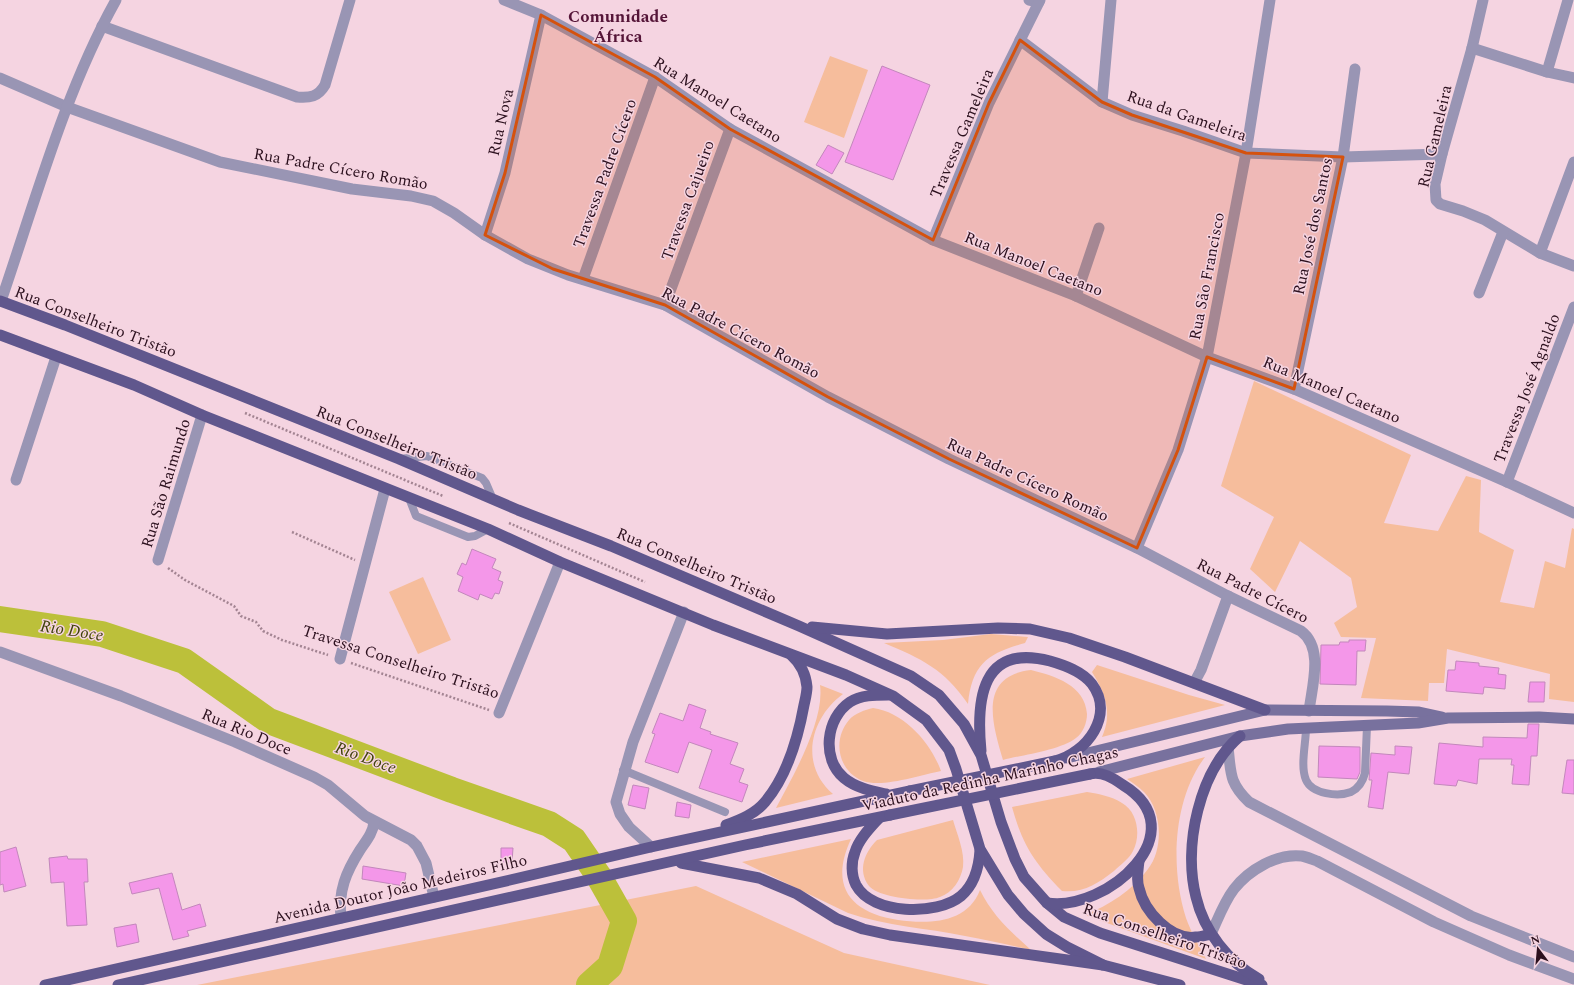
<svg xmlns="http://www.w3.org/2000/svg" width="1574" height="985" viewBox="0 0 1574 985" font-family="Spectral,serif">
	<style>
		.green { fill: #f6bd9c }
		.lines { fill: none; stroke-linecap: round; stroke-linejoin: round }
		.river { stroke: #bcc03a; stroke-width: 26 }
		.building { fill: #f497e9; stroke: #c387bc }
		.path { stroke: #a38492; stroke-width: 2.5; stroke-dasharray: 2 2; stroke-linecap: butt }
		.service { stroke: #9995b4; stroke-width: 8 }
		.minor { stroke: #9995b4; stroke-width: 11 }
		.secondary { stroke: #78719e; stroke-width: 11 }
		.primary { stroke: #60578d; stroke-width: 11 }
		.primary-bridge { stroke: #60578d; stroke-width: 11 }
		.marked { fill: #d5520e; fill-opacity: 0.2; stroke: #d5520e; stroke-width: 3; stroke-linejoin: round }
		.labels { text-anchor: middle; stroke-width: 3; stroke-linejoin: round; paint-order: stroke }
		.street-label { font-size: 16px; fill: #2c101e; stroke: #f5d4e1 }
		.neighbourhood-label { font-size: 17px; font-weight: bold; fill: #551538; stroke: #f5d4e1 }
		.water-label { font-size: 17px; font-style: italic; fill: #41430d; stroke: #f5d4e1 }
	</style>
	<rect width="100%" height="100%" fill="#f5d4e1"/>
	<g class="green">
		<polygon points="830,56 868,70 844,138 804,122"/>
		<polygon points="1254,381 1411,455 1384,523 1438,531 1466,476 1481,480 1479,532 1514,550 1500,602 1534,608 1545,561 1565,568 1572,528 1574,529 1574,702 1549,699 1550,674 1447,649 1444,683 1429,683 1428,701 1361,698 1376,638 1341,637 1334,623 1357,607 1351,578 1300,541 1275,592 1250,569 1274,517 1221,486"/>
		<polygon points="423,577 451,640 418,654 389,592"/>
		<path d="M991 634 1028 637 1025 643C989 653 972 663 968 704 944 669 922 659 884 643L943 640Z"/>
		<path d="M1097 665 1189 695 1225 705 1102 737C1113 713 1105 693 1092 672Z"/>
		<path d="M1031 670C1055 676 1085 685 1087 714 1087 723 1083 733 1076 738 1061 750 1022 755 1003 760 992 723 978 676 1031 670Z"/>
		<path d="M820 685 843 694C810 718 799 765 833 794L776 808C792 778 825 721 820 685Z"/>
		<path d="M873 708C904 712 931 743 941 771 920 775 883 788 863 781 838 771 832 740 849 720 855 713 865 710 873 708Z"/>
		<path d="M1205 757C1173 799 1170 868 1186 918 1191 932 1199 946 1206 959L1085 915C1109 905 1132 891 1148 869 1164 849 1162 810 1144 792 1139 787 1133 783 1127 779Z"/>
		<path d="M1087 792C1099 794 1111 796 1122 803 1138 812 1141 836 1133 851 1129 859 1120 865 1114 871 1097 884 1084 893 1062 891 1034 862 1023 846 1012 807Z"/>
		<path d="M953 820C957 834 965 852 963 867 961 880 952 893 940 897 926 903 879 898 869 886 857 870 865 852 877 840Z"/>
		<path d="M851 839C829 886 850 913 898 920 928 924 967 924 980 890 992 915 1011 932 1031 950 1009 945 987 940 965 936 926 928 887 926 848 913L742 862Z"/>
		<polygon points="696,886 844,953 990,985 197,985"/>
	</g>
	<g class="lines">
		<polyline class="river" points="0,619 102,634 184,661 269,721 452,790 549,824 574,840 598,875 624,921 610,966 589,985"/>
	</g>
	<g class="building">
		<polygon points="882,66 930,85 893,180 845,162"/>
		<polygon points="828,145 844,153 832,174 816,165"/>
		<polygon points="472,549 496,559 492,568 501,572 498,580 503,582 499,594 495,593 492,599 480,594 478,600 458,591 463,577 457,574 462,563 466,565"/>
		<polygon points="1349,640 1366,640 1365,651 1357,651 1356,685 1320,684 1321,645 1339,645 1340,642 1349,642"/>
		<polygon points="1456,661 1479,663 1479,666 1499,668 1498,674 1506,675 1505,689 1484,687 1483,694 1446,691 1448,670 1455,670"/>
		<polygon points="1530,682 1545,682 1544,702 1528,702"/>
		<polygon points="689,704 706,710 700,728 711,732 710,734 738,743 730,764 744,769 739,782 748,785 742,802 699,788 712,750 689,742 678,773 645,762 655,734 652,733 660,713 683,721"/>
		<polygon points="1528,724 1539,724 1537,756 1531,756 1529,785 1512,784 1514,765 1511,765 1512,759 1479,759 1477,784 1458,780 1456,786 1434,784 1439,743 1483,747 1483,737 1527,738"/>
		<polygon points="1319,746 1360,747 1360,772 1357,779 1318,777"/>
		<polygon points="1395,746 1412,747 1409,774 1388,772 1383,809 1368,807 1372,780 1369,780 1371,753 1395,755"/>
		<polygon points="1567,760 1574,760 1574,794 1562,793"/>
		<polygon points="633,785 649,788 645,809 628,805"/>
		<polygon points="677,802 691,805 689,818 675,816"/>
		<polygon points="16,847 26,886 4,892 3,884 0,885 0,852"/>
		<polygon points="501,848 513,848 512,862 501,862"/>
		<polygon points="67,856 68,859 87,859 88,882 84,882 87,925 67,926 64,882 51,883 49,858"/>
		<polygon points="363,866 406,873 404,886 362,879"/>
		<polygon points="172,873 182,910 200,904 206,926 187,931 189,936 173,940 159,888 132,894 129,883"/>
		<polygon points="136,924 139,942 117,947 114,928"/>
	</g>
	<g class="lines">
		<g class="path">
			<polyline points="245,413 443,496"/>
			<polyline points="509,523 645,582"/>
			<polyline points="292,532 355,560"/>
			<polyline points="168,568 185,580 234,606 241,616 256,622 263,631 282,640 328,655"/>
			<polyline points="351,663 489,710"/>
		</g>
		<g class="service">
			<polyline points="399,459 427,456 482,478 486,483 492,497"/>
			<polyline points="409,498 416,516 468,537 475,536 488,529"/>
			<path d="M1306 728C1306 743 1300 766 1306 780 1312 794 1338 797 1351 792 1359 788 1363 781 1365 773L1367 726"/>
			<polyline points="623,770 725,812"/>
		</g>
		<g class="minor">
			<polyline points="504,0 541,15 655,77 730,129 933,240 1076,296 1207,357 1294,389 1507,482 1574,513"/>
			<polyline points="1029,0 1039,2"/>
			<polyline points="1483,0 1472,48 1442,154 1435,184 1436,200 1440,204 1463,211 1485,220 1540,253 1574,266"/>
			<path d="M102 26 297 97C310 98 318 97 325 85L350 0"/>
			<polyline points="1020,40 1102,102 1132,115 1183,131 1246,153 1343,157 1442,154"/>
			<polyline points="1472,48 1547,72 1574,78"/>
			<polyline points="1547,72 1568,0"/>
			<path d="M0 78 67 107 220 162 352 189 411 196 433 201 454 213 485 235 528 259 568 275 665 305 828 397 949 459 1137 548 1228 596 1301 631C1324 648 1312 686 1309 711"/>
			<polyline points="1102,102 1111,0"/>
			<polyline points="485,235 505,173 541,15"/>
			<polyline points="933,240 989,103 1040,0"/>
			<polyline points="1540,253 1574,162"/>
			<polyline points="583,279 655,77"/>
			<polyline points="1479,293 1503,232"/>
			<polyline points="1076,296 1099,228"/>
			<path d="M1 301C35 202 65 91 116 0"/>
			<polyline points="665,305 730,129"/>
			<polyline points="1294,389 1343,157 1355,69"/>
			<polyline points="16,480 56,357"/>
			<polyline points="1507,482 1574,307"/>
			<polyline points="1137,548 1178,450 1207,357 1246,153 1270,0"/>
			<polyline points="158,560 202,415"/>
			<polyline points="0,652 121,696 235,742 314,777 328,785 365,816 411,840 417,846 426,863 434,897"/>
			<polyline points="340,659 385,489"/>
			<polyline points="1194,683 1201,670 1228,596"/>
			<polyline points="499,713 560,562"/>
			<path d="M1228 747C1231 773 1229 783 1249 802L1471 916 1574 957"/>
			<polyline points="651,847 629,827 620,814 616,802 633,742 684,612"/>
			<path d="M341 918C338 891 346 872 360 850 366 841 373 833 374 822"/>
			<path d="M1211 934C1218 919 1224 902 1234 889 1249 870 1277 853 1302 856 1307 857 1312 859 1317 861L1434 922 1509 955 1574 979"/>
		</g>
		<g class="secondary">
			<polyline points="1067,758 1265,710 1387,711 1419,712 1442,717"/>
			<polyline points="1099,772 1240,736 1288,729 1418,723 1448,718 1539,717 1574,719"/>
		</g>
		<g class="primary">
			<polyline points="0,301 65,325 399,459 518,510 611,546 799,626 911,676 939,695 964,724 981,755 1001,822 1015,859 1024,877 1047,903 1064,917 1100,933 1262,985"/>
			<polyline points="0,335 134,385 202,415 488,529 560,562 713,625 846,675 893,696 926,720 949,750 956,769 980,849 1008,895 1024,914 1046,934 1067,947 1103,965"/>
			<polyline points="812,627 887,634 998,628 1030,629 1069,638 1125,657 1265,710"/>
			<path d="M1240 736C1199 771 1183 846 1196 897 1204 931 1228 962 1259 979"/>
			<path d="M981 751C976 700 981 643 1050 661 1064 665 1082 671 1092 684 1115 715 1087 753 1055 761"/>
			<path d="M886 794C872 791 856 788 844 778 821 759 826 718 850 702 861 695 875 695 888 695"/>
			<path d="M879 818C870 828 859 839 855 852 851 862 851 875 856 885 872 915 937 916 961 896 975 884 979 867 980 850"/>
			<path d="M726 825C740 820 755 814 765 802 787 776 798 738 804 705 805 700 807 693 807 687 806 675 800 663 791 655"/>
			<path d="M1139 861C1138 870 1136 879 1139 888 1144 911 1171 941 1196 937 1201 937 1206 935 1211 934"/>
			<polyline points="681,863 759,878 797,894 837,919 863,929 890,935 1103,965 1180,985"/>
			<path d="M1047 903C1107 912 1198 831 1123 785 1113 778 1102 771 1090 774"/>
			<polyline points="45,985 510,880 651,847 910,791"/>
			<polyline points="118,985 745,845 890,815"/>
		</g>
		<g class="primary-bridge">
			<polyline points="910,791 1055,761"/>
			<polyline points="890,815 1090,774"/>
		</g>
	</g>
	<path class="marked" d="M541 15 655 77 730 129 933 240 989 103 1020 40 1102 102 1132 115 1246 153 1343 157 1294 389 1207 357 1178 450 1137 548 949 459 828 397 665 305 553 269 485 235 505 173Z"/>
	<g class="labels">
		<g class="street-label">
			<text transform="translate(718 99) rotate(32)" y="6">Rua Manoel Caetano</text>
			<text transform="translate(1187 115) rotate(19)" y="6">Rua da Gameleira</text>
			<text transform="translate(500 122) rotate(-77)" y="6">Rua Nova</text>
			<text transform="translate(961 133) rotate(-67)" y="6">Travessa Gameleira</text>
			<text transform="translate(1434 136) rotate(-77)" y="6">Rua Gameleira</text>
			<text transform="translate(341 168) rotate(10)" y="6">Rua Padre Cícero Romão</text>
			<text transform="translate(604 173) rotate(-70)" y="6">Travessa Padre Cícero</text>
			<text transform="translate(687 200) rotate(-70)" y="6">Travessa Cajueiro</text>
			<text transform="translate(1312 226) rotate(-78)" y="6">Rua José dos Santos</text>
			<text transform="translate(1034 263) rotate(22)" y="6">Rua Manoel Caetano</text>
			<text transform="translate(1206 276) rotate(-79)" y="6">Rua São Francisco</text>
			<text transform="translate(96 321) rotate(21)" y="6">Rua Conselheiro Tristão</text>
			<text transform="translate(741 332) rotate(28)" y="6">Rua Padre Cícero Romão</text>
			<text transform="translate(1526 388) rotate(-69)" y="6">Travessa José Agnaldo</text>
			<text transform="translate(1332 389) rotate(23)" y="6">Rua Manoel Caetano</text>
			<text transform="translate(397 442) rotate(22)" y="6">Rua Conselheiro Tristão</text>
			<text transform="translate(1028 479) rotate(25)" y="6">Rua Padre Cícero Romão</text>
			<text transform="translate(165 483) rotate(-73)" y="6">Rua São Raimundo</text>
			<text transform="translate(697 565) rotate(23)" y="6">Rua Conselheiro Tristão</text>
			<text transform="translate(1253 590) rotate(27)" y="6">Rua Padre Cícero</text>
			<text transform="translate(401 661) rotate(18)" y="6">Travessa Conselheiro Tristão</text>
			<text transform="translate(247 731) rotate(23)" y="6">Rua Rio Doce</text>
			<text transform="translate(990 778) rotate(-12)" y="6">Viaduto da Redinha Marinho Chagas</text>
			<text transform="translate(400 888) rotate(-13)" y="6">Avenida Doutor João Medeiros Filho</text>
			<text transform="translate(1165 935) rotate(19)" y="6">Rua Conselheiro Tristão</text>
		</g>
		<g class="neighbourhood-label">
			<text x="618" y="22">Comunidade<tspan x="618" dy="20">África</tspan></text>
		</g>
		<g class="water-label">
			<text transform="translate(72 630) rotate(9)" y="6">Rio Doce</text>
			<text transform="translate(366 757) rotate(20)" y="6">Rio Doce</text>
		</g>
	</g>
	<g transform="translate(1538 949) rotate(344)" stroke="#f5d4e1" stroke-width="3" paint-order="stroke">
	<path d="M0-3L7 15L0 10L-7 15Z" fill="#2c101e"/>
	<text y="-6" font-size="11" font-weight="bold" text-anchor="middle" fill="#2c101e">N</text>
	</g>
</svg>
